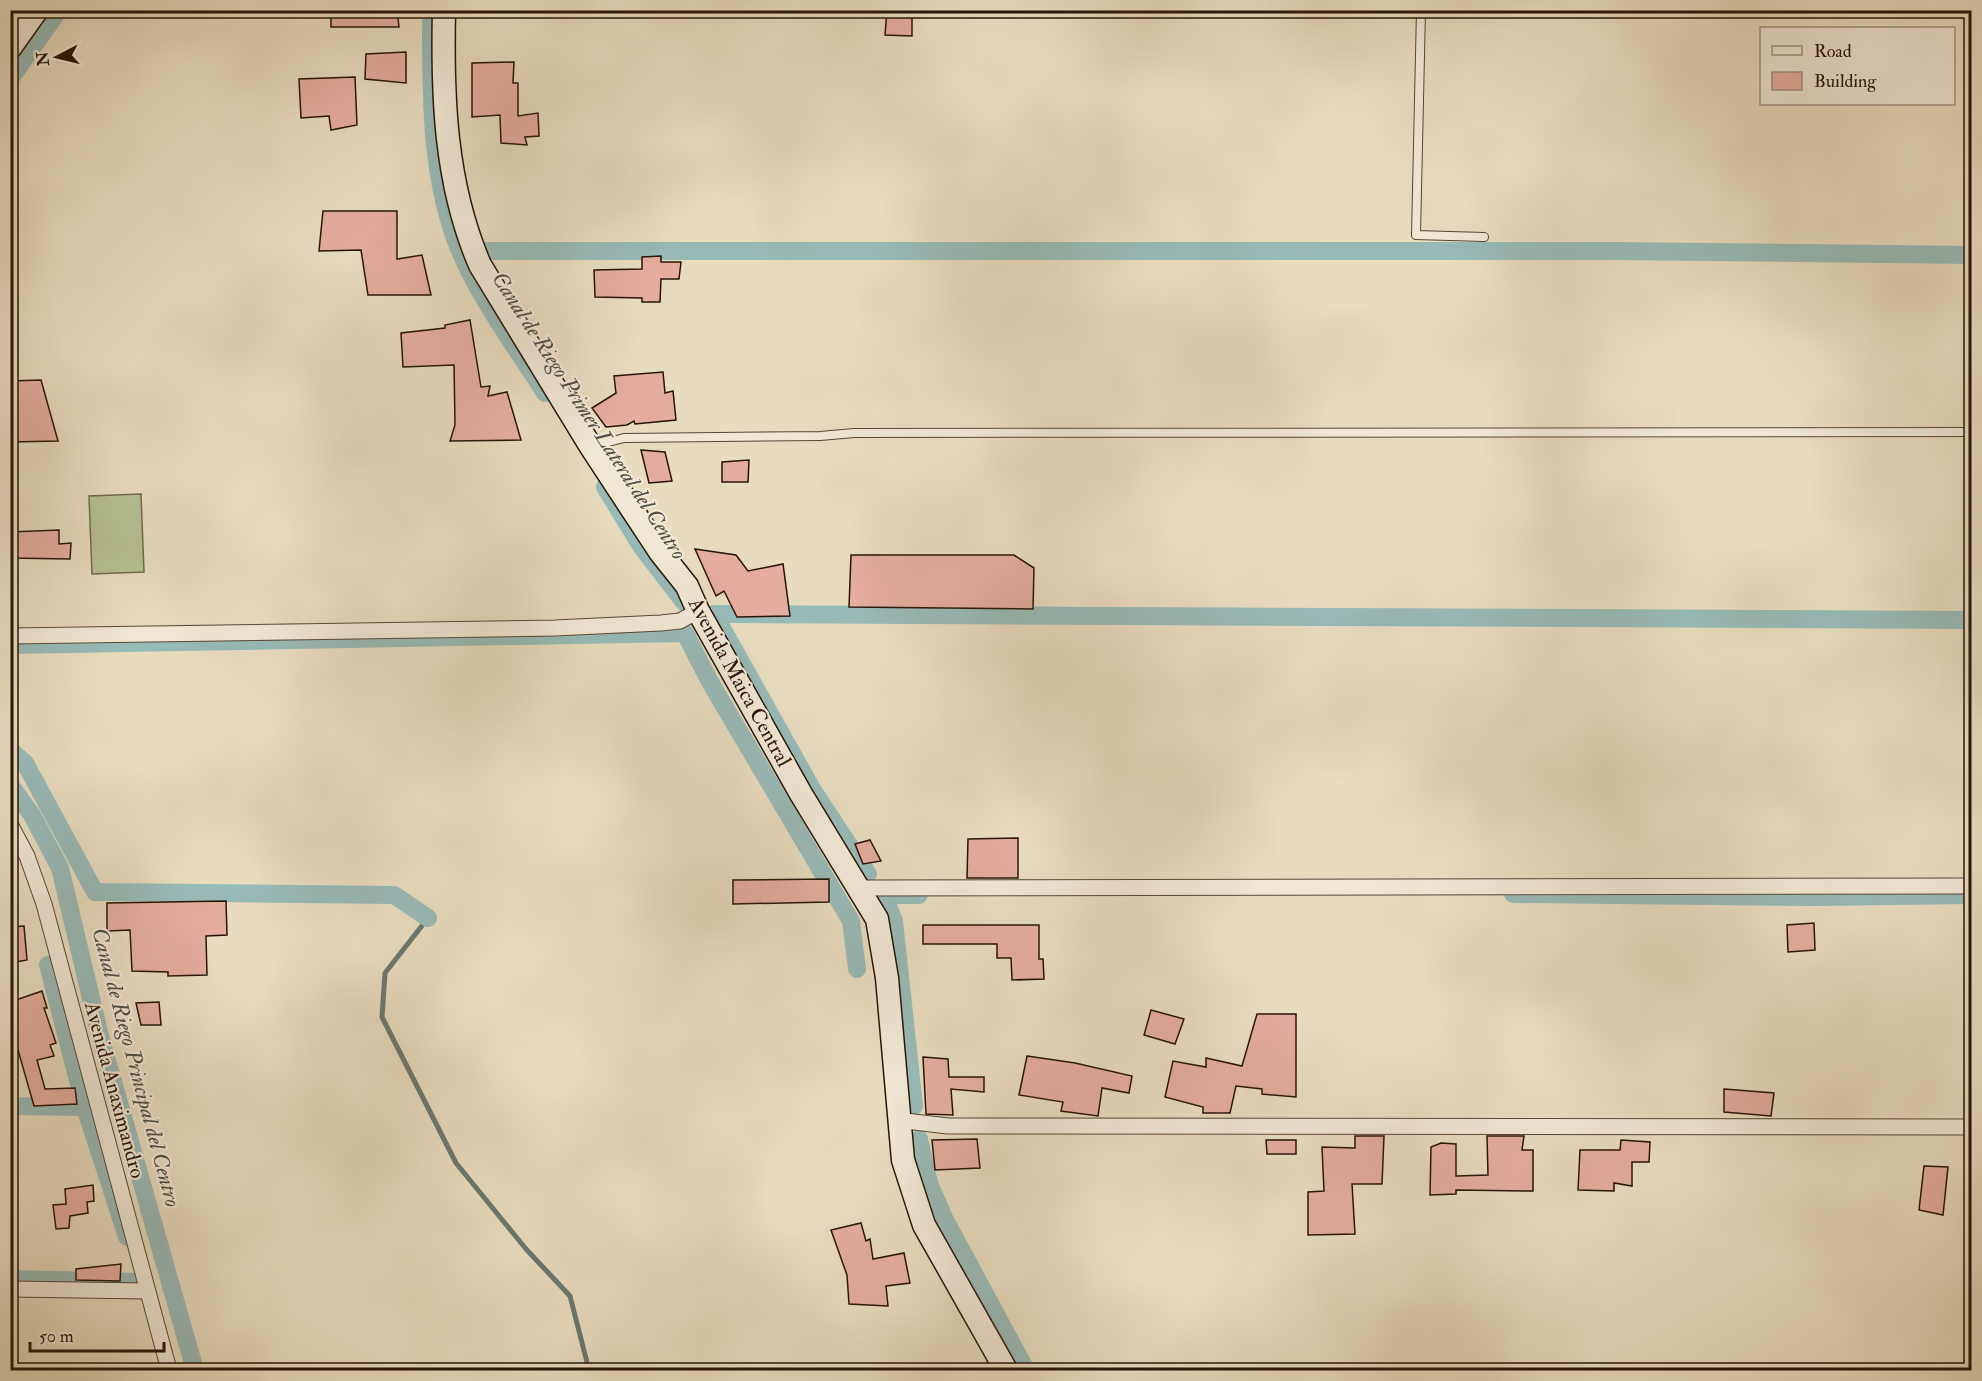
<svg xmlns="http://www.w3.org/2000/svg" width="1982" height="1381" viewBox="0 0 1982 1381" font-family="'IM FELL Double Pica',serif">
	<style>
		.pitch { fill: #b5c092; stroke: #6e6a4c; stroke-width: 1.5 }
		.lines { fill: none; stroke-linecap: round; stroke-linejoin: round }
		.stream { stroke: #6b7870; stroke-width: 5 }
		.canal { stroke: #98bab7; stroke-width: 18 }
		.building { fill: #e4ad9e; stroke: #271406; stroke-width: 1.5 }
		.lane-casing { stroke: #574634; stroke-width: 10 }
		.street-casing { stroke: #574634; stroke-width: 17 }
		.secondary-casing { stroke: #271406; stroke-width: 25 }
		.lane { stroke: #f0e8d5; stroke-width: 8 }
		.street { stroke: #f0e8d5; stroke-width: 15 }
		.secondary { stroke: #f0e8d5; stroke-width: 22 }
		.labels { text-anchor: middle; stroke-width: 4.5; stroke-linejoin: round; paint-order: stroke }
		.street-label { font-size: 21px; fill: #271406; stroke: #f0e8d5 }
		.water-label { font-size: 22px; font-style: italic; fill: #4f4e44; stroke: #f0e8d5 }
	</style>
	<rect width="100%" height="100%" fill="#e8dcbf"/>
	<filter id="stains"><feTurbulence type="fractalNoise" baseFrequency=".00333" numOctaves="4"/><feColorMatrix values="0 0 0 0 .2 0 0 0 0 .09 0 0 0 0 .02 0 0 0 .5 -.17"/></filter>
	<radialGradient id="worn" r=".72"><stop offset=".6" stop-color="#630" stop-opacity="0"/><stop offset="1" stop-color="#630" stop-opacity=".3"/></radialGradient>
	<polygon class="pitch" points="141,494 144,572 92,574 89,496"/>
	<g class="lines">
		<polyline class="stream" points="428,918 385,973 382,1017 456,1163 526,1249 570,1296 589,1370"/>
		<g class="canal">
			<path d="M431 10C431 89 429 177 460 251 481 301 516 347 545 393"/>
			<polyline points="10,79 59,10"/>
			<polyline points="483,251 1613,251 1972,255"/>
			<polyline points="605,487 641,546 684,602"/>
			<polyline points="714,614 1972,620"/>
			<polyline points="714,614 812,789 868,874"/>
			<polyline points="10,645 685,633 710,682 851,921 857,969"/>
			<polyline points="10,750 25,763 95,892 394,895 428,918"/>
			<polyline points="10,785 32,815 60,868 100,1036 195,1370"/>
			<polyline points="1513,894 1813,897 1972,895"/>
			<polyline points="885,899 894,921 914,1106"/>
			<polyline points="885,900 897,895 919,895"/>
			<polyline points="48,965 85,1107 127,1237"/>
			<polyline points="10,1106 85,1107"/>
			<polyline points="919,1139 929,1183 944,1218 1026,1370"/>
			<polyline points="10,1279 141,1282"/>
		</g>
	</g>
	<g class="building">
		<polygon points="331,10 397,10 399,27 331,27"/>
		<polygon points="887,10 912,10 912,36 885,35"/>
		<polygon points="406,52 406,83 365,79 366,54"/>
		<polygon points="514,62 513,83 518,83 518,116 538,113 539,136 525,137 527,145 501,143 500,115 472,117 472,63"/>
		<polygon points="355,77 357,125 331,130 329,116 301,118 299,79"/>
		<polygon points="323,211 397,211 397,259 422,255 431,295 368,295 361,250 319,251"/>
		<polygon points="661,256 661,262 681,262 679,279 661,279 660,302 642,302 642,298 595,297 594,270 642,269 642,257"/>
		<polygon points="470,320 481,387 490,386 488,396 507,392 521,440 450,441 455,425 454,365 403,367 401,333 445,328 445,325"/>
		<polygon points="663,372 665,393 673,391 676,420 635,424 634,421 627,425 606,427 592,408 616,393 614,376"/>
		<polygon points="41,380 58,441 10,442 10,381"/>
		<polygon points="641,450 665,452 672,481 649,483"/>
		<polygon points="749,460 748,482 722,482 722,462"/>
		<polygon points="59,530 59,544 71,543 70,559 10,558 10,532"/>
		<polygon points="695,549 736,555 748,571 783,564 790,616 737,617 724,591 716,596"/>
		<polygon points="851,555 1014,555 1034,568 1033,609 849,607"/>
		<polygon points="1018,838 1018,878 967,878 968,839"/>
		<polygon points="870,840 881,861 863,864 855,844"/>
		<polygon points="829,879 829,902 733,904 733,880"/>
		<polygon points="226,901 227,935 206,936 207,975 168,976 168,972 132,971 130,930 107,931 107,903"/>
		<polygon points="1814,923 1815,950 1788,952 1787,925"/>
		<polygon points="923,925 1039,925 1039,959 1043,959 1044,979 1012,980 1011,958 997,958 997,944 923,944"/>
		<polygon points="24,926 27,960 16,962 10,956 10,927"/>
		<polygon points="42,991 47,1008 44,1008 56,1043 50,1045 54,1056 37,1060 45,1089 75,1088 77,1104 34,1106 10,1022 10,1002"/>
		<polygon points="159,1002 161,1025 141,1025 136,1003"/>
		<polygon points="1151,1010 1184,1019 1175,1044 1144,1035"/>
		<polygon points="1257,1014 1296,1014 1296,1097 1262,1094 1262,1089 1236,1086 1230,1113 1203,1113 1203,1107 1165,1097 1173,1061 1206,1067 1206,1058 1242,1066"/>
		<polygon points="1027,1056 1075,1063 1132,1076 1129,1093 1102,1088 1098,1116 1061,1111 1063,1102 1019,1095"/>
		<polygon points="923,1057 948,1059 949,1077 984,1077 984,1092 951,1089 953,1115 926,1114"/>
		<polygon points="1724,1089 1774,1093 1771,1116 1724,1112"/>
		<polygon points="1355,1136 1384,1136 1382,1184 1352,1184 1355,1234 1308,1235 1308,1192 1324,1191 1322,1147 1355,1148"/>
		<polygon points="1487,1136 1524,1136 1522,1150 1533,1150 1533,1191 1456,1190 1456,1194 1430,1195 1431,1147 1441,1143 1456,1144 1456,1176 1488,1175"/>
		<polygon points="977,1139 980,1168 935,1170 932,1140"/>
		<polygon points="1266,1140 1296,1140 1296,1154 1267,1154"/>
		<polygon points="1621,1140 1650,1142 1649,1162 1632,1162 1632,1186 1614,1183 1614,1191 1578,1190 1580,1150 1620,1150"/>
		<polygon points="1924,1166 1948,1167 1943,1215 1919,1210"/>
		<polygon points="93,1185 94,1201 87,1202 88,1213 70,1216 69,1228 56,1229 53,1205 66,1204 65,1189"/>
		<polygon points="861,1223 866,1241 870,1239 873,1259 904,1253 910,1283 886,1286 888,1306 849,1304 847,1275 831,1230"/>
		<polygon points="121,1264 120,1281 76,1280 76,1269"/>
	</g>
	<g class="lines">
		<g class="lane-casing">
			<g id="lane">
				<polyline points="1421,10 1416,235 1484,237"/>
				<polyline points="593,446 624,438 820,436 854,433 1972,432"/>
			</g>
		</g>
		<g class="street-casing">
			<g id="street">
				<polyline points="10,636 555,628 661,623 680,621 698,611"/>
				<polyline points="10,824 27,856 44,904 169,1370"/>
				<polyline points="861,888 1972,886"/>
				<polyline points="897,1120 948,1126 1972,1127"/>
				<polyline points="10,1289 146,1291"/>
			</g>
		</g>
		<g class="secondary-casing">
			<g id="secondary">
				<path d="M444 10C442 97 445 184 480 265L591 447 660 552 687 586 698 611 801 794 877 919 887 978 903 1160 924 1225 1006 1370"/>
				<polyline points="10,48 37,10"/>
			</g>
		</g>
		<use href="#lane" class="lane"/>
		<use href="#street" class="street"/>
		<use href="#secondary" class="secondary"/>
	</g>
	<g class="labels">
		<g class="street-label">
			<text transform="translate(740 682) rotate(61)" y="7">Avenida Maica Central</text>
			<text transform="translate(115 1090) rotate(75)" y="7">Avenida Anaximandro</text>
		</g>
		<g class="water-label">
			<text transform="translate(590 415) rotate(57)" y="8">Canal de Riego Primer Lateral del Centro</text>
			<text transform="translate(137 1067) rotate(75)" y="8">Canal de Riego Principal del Centro</text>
		</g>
	</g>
	<rect width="1982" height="1381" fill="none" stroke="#e8dcbf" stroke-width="36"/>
	<rect x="12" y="12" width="1958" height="1357" fill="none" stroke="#271406" stroke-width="3"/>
	<rect x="18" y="18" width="1946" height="1345" fill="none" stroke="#271406" stroke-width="1.5"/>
	<rect x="1760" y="27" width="195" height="78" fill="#f0e8d5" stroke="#a09382" stroke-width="1.5"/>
	<rect x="1772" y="46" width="30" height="9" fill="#f0e8d5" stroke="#a09382" stroke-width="1.5"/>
	<text x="1814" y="57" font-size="18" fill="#271406">Road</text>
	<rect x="1772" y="72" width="30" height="18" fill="#e4ad9e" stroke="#a09382" stroke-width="1.5"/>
	<text x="1814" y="87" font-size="18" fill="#271406">Building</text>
	<g transform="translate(57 57) rotate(263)" stroke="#f0e8d5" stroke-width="4.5" paint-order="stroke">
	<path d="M0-4.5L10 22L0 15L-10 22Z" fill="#271406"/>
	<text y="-9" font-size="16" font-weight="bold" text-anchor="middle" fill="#271406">N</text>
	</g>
	<path d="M30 1342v9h134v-9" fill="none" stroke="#271406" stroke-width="3"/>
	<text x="39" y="1342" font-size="18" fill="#271406" stroke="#f0e8d5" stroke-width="4.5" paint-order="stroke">50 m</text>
	<rect width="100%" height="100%" filter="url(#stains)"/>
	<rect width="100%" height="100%" fill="url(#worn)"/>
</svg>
